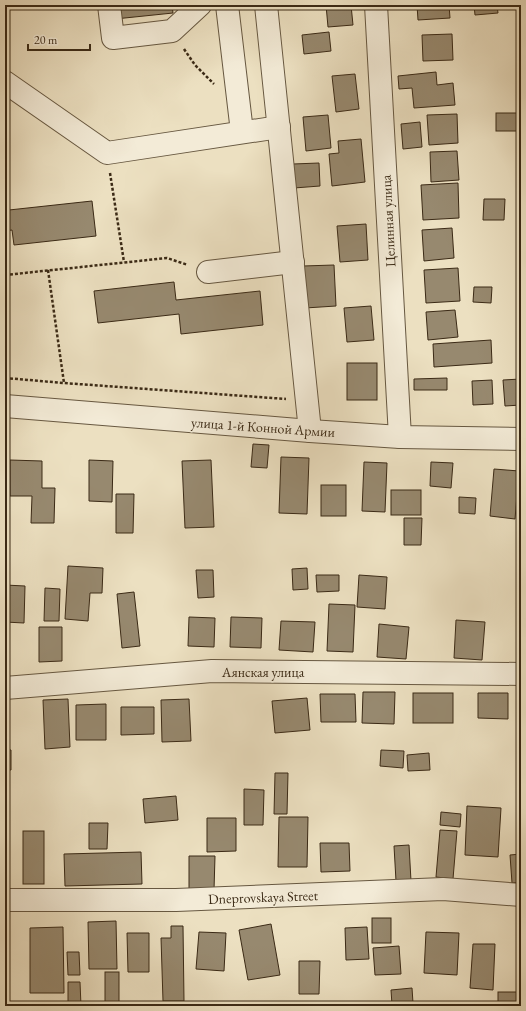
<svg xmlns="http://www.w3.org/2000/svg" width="526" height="1011" viewBox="0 0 526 1011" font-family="'EB Garamond',serif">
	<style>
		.building { fill: #97896f; stroke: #3b2a16 }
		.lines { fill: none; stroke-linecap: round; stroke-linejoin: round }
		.minor-casing { stroke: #675841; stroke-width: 24 }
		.path { stroke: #3b2a16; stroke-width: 2.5; stroke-dasharray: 3 2; stroke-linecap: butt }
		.minor { stroke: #f3ebd7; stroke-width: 22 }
		.labels { text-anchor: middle; stroke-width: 3; stroke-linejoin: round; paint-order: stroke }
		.street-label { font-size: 14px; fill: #3b2a16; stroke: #f3ebd7 }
	</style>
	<rect width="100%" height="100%" fill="#ece0c1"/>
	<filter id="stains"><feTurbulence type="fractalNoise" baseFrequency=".005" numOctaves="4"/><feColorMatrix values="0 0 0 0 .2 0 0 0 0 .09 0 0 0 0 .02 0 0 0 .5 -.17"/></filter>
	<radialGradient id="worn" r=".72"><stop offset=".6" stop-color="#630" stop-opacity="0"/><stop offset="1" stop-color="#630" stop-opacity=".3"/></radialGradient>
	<g class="building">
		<polygon points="114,5 172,5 173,13 115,19"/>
		<polygon points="326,5 351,5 353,25 328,27"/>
		<polygon points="417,5 449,5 450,18 418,20"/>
		<polygon points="474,5 497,5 498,13 475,15"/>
		<polygon points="329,32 331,51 304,54 302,35"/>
		<polygon points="452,34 453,60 423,61 422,35"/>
		<polygon points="436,72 437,85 453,83 455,105 414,108 412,88 399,89 398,76"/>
		<polygon points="355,74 359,109 336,112 332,76"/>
		<rect x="496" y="113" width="24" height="18"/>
		<polygon points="457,114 458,143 429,145 427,115"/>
		<polygon points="328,115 331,148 306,151 303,117"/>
		<polygon points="420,122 422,147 403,149 401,124"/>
		<polygon points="361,139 365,182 332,186 329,154 339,153 338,141"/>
		<polygon points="457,151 459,180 431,182 430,152"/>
		<polygon points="319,163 320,186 294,188 293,164"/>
		<polygon points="458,183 459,218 423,220 421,185"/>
		<polygon points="7,191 9,210 92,201 96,236 14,245 12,230 5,231 5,192"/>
		<polygon points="484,199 505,199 504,220 483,220"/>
		<polygon points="366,224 368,260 340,262 337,226"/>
		<polygon points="452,228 454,258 424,261 422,230"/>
		<polygon points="334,265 336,306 305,308 303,266"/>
		<polygon points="458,268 460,301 426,303 424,270"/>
		<polygon points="174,282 176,300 260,291 263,325 181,334 179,314 98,323 94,291"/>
		<polygon points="474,287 492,287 491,303 473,302"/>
		<polygon points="371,306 374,340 347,342 344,308"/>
		<polygon points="455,310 458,337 428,340 426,312"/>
		<polygon points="491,340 492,363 434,367 433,344"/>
		<rect x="347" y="363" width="30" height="37"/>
		<polygon points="447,378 447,390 414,390 414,379"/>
		<polygon points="521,379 521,405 505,406 503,380"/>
		<polygon points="492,380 493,404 473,405 472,381"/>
		<polygon points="253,444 269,445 267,468 251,467"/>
		<polygon points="281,457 309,458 307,514 279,513"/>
		<polygon points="10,460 42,461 42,488 55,488 54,523 31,523 32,496 10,496"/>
		<polygon points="89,460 113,461 112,502 89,501"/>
		<polygon points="211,460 214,527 185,528 182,461"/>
		<polygon points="364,462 387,463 385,512 362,511"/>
		<polygon points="431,462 453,463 451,488 430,486"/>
		<polygon points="494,469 519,471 515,519 490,516"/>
		<rect x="321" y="485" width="25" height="31"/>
		<rect x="391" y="490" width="30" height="25"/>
		<polygon points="116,494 134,494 133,533 116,533"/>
		<polygon points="459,497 476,498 475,514 459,513"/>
		<polygon points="404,518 422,518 421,545 404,545"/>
		<polygon points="68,566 103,568 102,593 90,593 88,621 65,619"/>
		<polygon points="307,568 308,589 293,590 292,569"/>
		<polygon points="196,570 213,570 214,597 198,598"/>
		<polygon points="316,575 339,575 339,591 317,592"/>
		<polygon points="359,575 387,577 385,609 357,607"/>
		<polygon points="5,585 25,586 24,623 5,622"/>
		<polygon points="45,588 60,589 59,621 44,621"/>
		<polygon points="134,592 140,646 122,648 117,594"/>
		<polygon points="329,604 355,605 353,652 327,651"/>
		<polygon points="189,617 215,618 214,647 188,646"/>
		<polygon points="231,617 262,618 261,648 230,647"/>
		<polygon points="456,620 485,622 482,660 454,658"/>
		<polygon points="281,621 315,622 313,652 279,650"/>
		<polygon points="379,624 409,627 406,659 377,657"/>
		<polygon points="39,627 62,627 62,661 39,662"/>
		<polygon points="363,692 395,692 394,724 362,723"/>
		<rect x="413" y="693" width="40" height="30"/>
		<polygon points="478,693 508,693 508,719 478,718"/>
		<polygon points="320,694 355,694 356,722 321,722"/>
		<polygon points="307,698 310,730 275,733 272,701"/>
		<polygon points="68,699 70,747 45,749 43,700"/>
		<polygon points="189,699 191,741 162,742 161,700"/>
		<polygon points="106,704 106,740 76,740 76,705"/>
		<polygon points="121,707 154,707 154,734 121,735"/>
		<polygon points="5,749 11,750 11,770 5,770"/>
		<polygon points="381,750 404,751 403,768 380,766"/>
		<polygon points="429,753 430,770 408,771 407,755"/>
		<polygon points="275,773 288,773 287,814 274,814"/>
		<polygon points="244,789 264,790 263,825 244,825"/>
		<polygon points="176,796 178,820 145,823 143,799"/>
		<polygon points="467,806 501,808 498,857 465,855"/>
		<polygon points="441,812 461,814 460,827 440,825"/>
		<polygon points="279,817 308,817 307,867 278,867"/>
		<polygon points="207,818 236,818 236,851 207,852"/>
		<polygon points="89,823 108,823 107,849 89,849"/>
		<polygon points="440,830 457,831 453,879 436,877"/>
		<rect x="23" y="831" width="21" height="53"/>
		<polygon points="320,843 349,843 350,871 321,872"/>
		<polygon points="409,845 411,881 396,881 394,846"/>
		<polygon points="141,852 142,884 65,886 64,854"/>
		<polygon points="521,854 521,882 512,883 510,855"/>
		<polygon points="189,856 215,856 214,890 189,890"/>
		<rect x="372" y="918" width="19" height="25"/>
		<polygon points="116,921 117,969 89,969 88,922"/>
		<polygon points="271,924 280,975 248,980 239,930"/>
		<polygon points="171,926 183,926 184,1001 163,1001 161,938 171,938"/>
		<polygon points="63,927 64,993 30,993 30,928"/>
		<polygon points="367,927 369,959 346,960 345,928"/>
		<polygon points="199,932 226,933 224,971 196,969"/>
		<polygon points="426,932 459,933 457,975 424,973"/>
		<polygon points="127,933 149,933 149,972 128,972"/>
		<polygon points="473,944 495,944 493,990 470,988"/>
		<polygon points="399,946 401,974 375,975 373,948"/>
		<polygon points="67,952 79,952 80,975 68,975"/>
		<polygon points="299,961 320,961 319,994 299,994"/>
		<rect x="105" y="972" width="14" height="34"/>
		<polygon points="68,982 80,982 81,1006 68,1006"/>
		<polygon points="412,988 413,1003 392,1005 391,990"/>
		<rect x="498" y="992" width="23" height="14"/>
	</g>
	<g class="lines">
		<g class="minor-casing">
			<g id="minor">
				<polyline points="109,5 113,38 172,31 200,5"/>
				<polyline points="227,5 242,132"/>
				<polyline points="266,5 310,431"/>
				<polyline points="376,5 400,437"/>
				<polyline points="5,82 107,153 279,127"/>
				<polyline points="208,272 293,262"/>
				<polyline points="5,406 310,431 400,437 521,439"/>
				<polyline points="5,688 212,671 521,674"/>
				<polyline points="5,900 176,900 443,889 521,895"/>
			</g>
		</g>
		<g class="path">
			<polyline points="184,49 195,65 214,84"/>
			<polyline points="110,173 124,262"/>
			<polyline points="48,270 64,383"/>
			<polyline points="5,275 167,258 188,265"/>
			<polyline points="5,378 64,383 286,399"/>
		</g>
		<use href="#minor" class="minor"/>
	</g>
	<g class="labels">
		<g class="street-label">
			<text transform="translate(388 221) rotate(-93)" y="5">Целинная улица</text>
			<text transform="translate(263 427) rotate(4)" y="5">улица 1-й Конной Армии</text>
			<text x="263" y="677">Аянская улица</text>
			<text transform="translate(263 897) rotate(-2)" y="5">Dneprovskaya Street</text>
		</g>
	</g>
	<rect width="526" height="1011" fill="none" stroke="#ece0c1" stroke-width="20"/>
	<rect x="6" y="6" width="514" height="999" fill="none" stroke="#3b2a16" stroke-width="2"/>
	<rect x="10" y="10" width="506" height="991" fill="none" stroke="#3b2a16"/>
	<path d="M28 44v6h62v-6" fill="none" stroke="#3b2a16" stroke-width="2"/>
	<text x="34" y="44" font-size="12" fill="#3b2a16" stroke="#f3ebd7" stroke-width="3" paint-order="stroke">20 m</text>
	<rect width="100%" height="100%" filter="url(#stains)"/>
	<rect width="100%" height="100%" fill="url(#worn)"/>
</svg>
